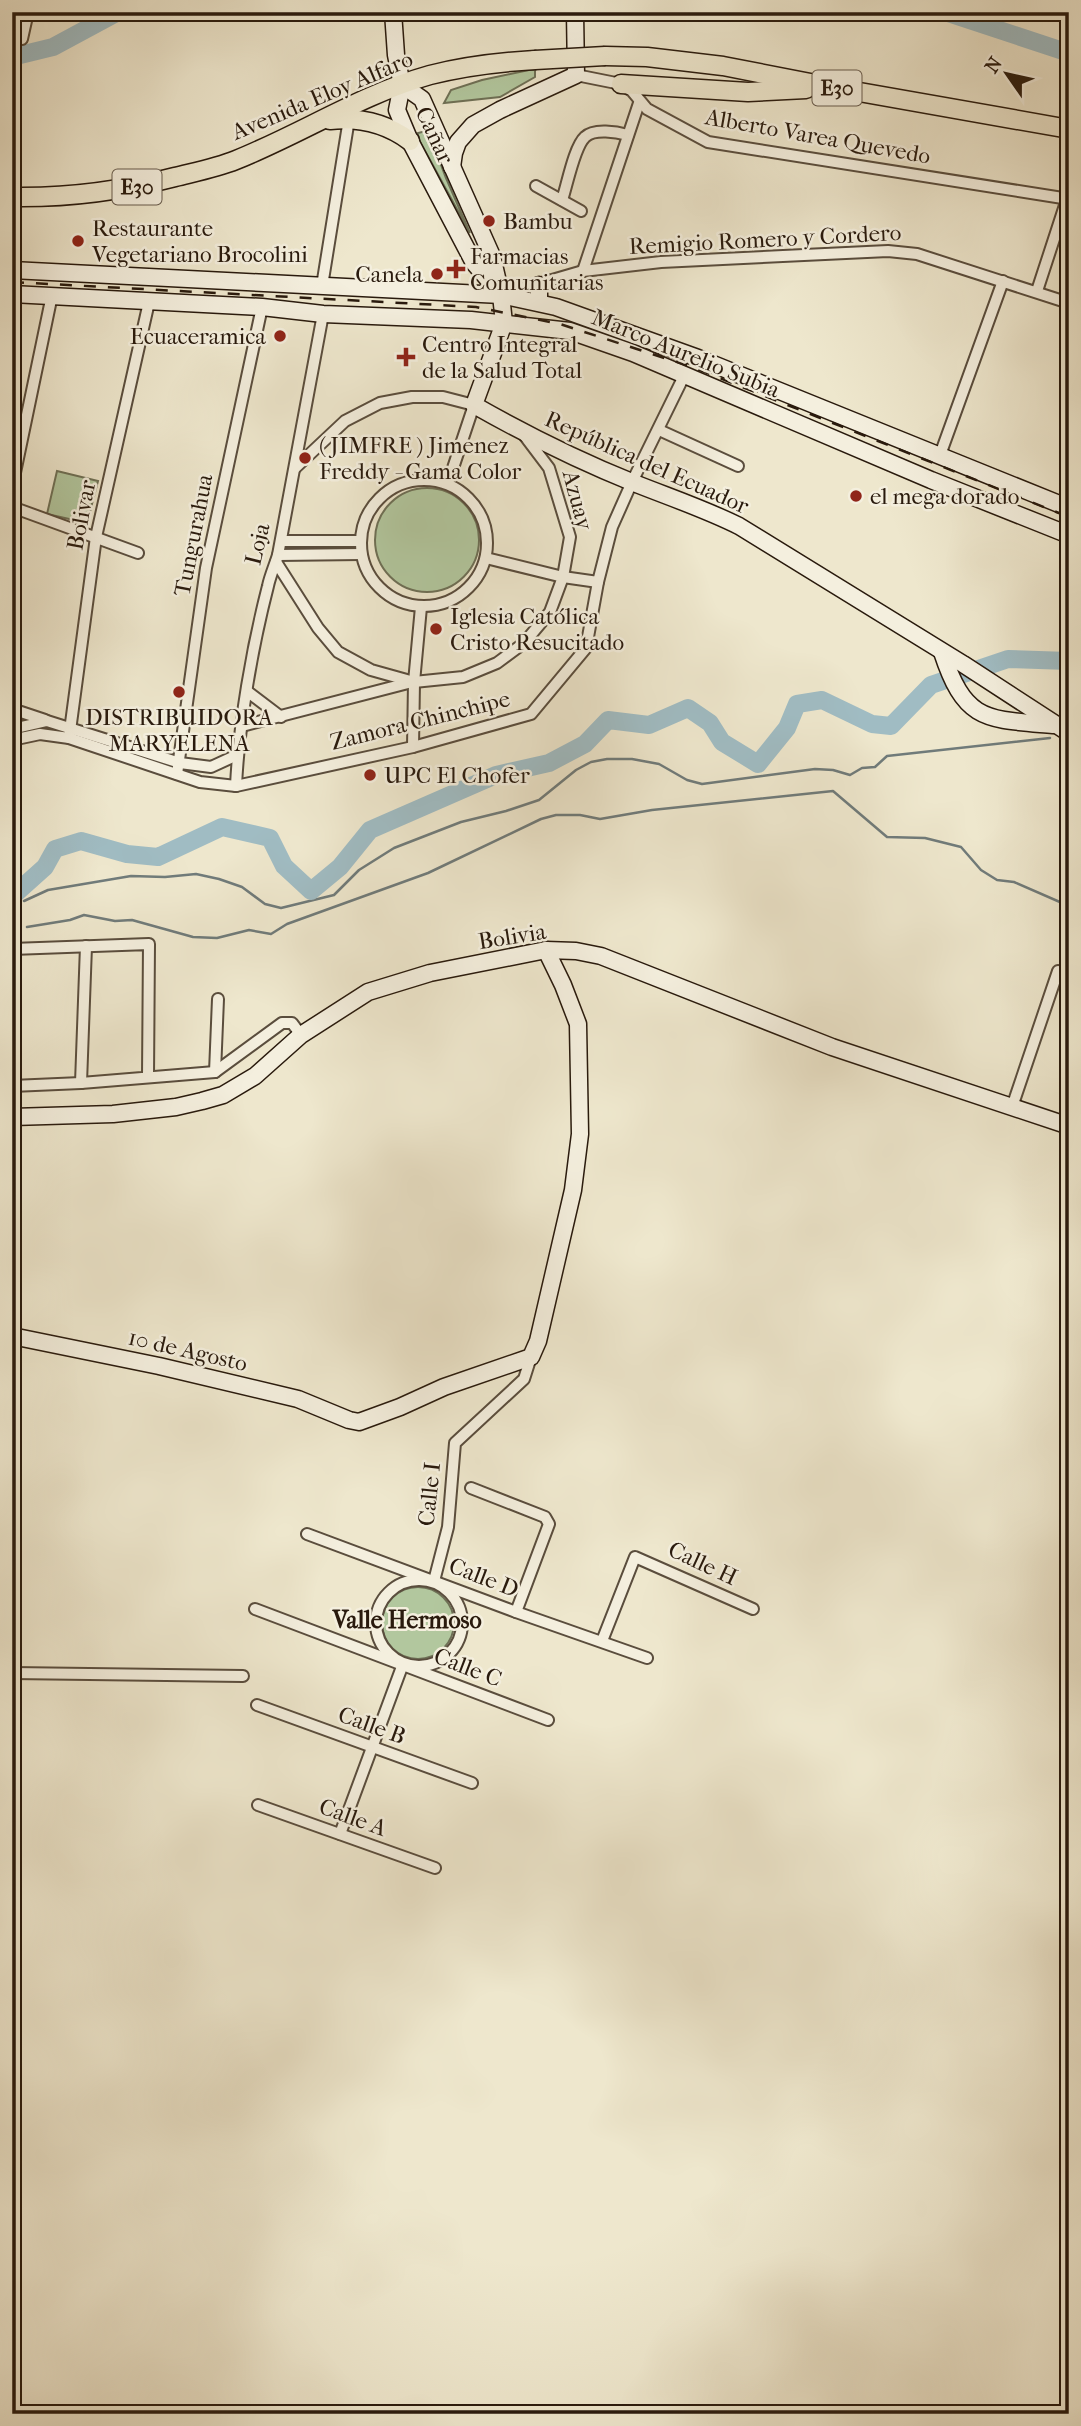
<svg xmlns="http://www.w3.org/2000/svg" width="1081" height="2426" viewBox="0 0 1081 2426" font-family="'IM FELL French Canon',serif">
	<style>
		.green { fill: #b2c79e; stroke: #6e7056; stroke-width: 2 }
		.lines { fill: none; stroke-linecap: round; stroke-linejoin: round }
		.stream { stroke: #707b7a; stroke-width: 2.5 }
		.river { stroke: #a0bcc3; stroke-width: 18 }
		.street-casing { stroke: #5a4d3d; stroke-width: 14 }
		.secondary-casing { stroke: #291a0d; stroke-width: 19 }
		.primary-casing { stroke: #291a0d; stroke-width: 21 }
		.street { stroke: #f4efde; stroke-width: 10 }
		.secondary { stroke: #f4efde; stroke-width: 16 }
		.primary { stroke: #eee7cd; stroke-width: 18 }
		.rail { stroke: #291a0d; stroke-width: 2.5; stroke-dasharray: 12 12; stroke-linecap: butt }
		.primary-bridge-casing { stroke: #291a0d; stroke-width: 21; stroke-linecap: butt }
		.primary-bridge { stroke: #eee7cd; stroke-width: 18 }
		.poi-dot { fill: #8f2418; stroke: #f4efde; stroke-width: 2.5 }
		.labels { text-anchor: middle; stroke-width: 5; stroke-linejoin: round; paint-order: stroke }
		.shield { fill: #f4efde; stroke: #665a4c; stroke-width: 2 }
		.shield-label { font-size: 21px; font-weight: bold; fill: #291a0d }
		.street-label { font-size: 23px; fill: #291a0d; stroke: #f4efde }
		.poi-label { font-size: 23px; fill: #291a0d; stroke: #f4efde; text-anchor: start }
		.neighbourhood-label { font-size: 24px; font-weight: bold; fill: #291a0d; stroke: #f4efde }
	</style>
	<rect width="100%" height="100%" fill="#eee7cd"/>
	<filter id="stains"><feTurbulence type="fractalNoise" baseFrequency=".00286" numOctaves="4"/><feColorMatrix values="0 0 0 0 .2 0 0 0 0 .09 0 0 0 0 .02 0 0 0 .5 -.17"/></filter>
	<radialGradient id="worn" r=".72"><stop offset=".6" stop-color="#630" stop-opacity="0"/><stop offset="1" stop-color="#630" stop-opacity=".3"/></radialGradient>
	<g class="green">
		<polygon points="529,70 535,70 535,77 500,97 444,103 451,90 482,80"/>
		<polygon points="426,131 429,133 446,178 470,233 418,138 418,133"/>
		<polygon points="57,471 98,481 87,523 47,514"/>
		<circle cx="427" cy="540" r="52"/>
		<circle cx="418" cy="1623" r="36"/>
	</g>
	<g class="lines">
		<g class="stream">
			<polyline points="24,901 48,890 131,876 165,877 196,874 219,879 242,887 265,904 281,908 334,895 359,870 394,848 461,822 506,811 539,800 576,770 591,762 607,759 632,759 659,764 687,780 702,784 815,769 833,770 850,775 862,768 875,767 887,756 1050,738"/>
			<polyline points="27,927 70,920 84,915 115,921 132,920 193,937 217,938 249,930 271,934 287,924 428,873 541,819 556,815 580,815 600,819 652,810 833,791 887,837 925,838 961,847 981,870 997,880 1014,882 1069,906"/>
		</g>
		<g class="river">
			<polyline points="945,12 1069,53"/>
			<polyline points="12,57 53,47 118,12"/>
			<polyline points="12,893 16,893 45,867 55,849 81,841 127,854 158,857 222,827 270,838 284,866 311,891 340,867 370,830 496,775 549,763 585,744 608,720 649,725 688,708 710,723 722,742 758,764 787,728 797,704 822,700 872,724 891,726 931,685 1008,659 1069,661"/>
		</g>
		<g class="street-casing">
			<g id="street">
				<polyline points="22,39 28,12"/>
				<polyline points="576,75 621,84 632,91 647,109 708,142 1069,199"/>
				<polyline points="536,186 581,211"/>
				<path d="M562 200C567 186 574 147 585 137 594 128 617 132 628 135"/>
				<polyline points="583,271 639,103"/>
				<polyline points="322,286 349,119"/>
				<polyline points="1037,291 1067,199"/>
				<polyline points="504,294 583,271 661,262 888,251 917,254 1069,303"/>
				<polyline points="659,430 738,466"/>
				<polyline points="940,455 1003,281"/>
				<polyline points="295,468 345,421 380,403 412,397 443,397 474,405 448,483"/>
				<circle cx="424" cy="543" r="63"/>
				<polyline points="12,487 52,295"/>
				<polyline points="12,507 138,553"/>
				<polyline points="281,541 360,541"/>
				<polyline points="278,555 361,554"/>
				<polyline points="486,558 563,577 598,582"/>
				<polyline points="276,562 318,628 338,652 371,670 414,682 463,677 497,663 524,643 550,612 563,577 570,537 549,468 524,435"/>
				<polyline points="248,692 281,717"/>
				<polyline points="12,709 45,720"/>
				<polyline points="242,726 412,682"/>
				<polyline points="12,729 47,721 180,763 211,767 237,755"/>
				<polyline points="69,738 96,537 149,302"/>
				<polyline points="12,740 40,734 69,738 200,782 236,786 413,747 531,714 586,648 598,582 612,527 632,482 685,374"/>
				<polyline points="413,747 414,682 421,607"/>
				<polyline points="177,774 206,568 262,307"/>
				<path d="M236 786C239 723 252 648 268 586 270 576 275 565 278 555L323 314"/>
				<polyline points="215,1072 218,999"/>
				<polyline points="148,1077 149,944 12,949 12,1086 81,1083 215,1072 282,1023 292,1023 301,1035"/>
				<polyline points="81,1083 86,946"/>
				<polyline points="1012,1107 1058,971"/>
				<polyline points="471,1488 545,1517 549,1524 516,1612"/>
				<polyline points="307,1534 516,1612 647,1658"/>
				<circle cx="419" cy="1623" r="43"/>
				<polyline points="434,1581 448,1527 455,1443 524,1379 531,1357"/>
				<polyline points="255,1609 548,1720"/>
				<polyline points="602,1641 635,1557 753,1609"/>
				<polyline points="12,1673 243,1676"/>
				<polyline points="257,1705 472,1783"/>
				<polyline points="258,1805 435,1868"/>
				<polyline points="340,1834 403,1664"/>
			</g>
		</g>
		<g class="secondary-casing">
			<g id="secondary">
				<polyline points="393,12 396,55 402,85 397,110 410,141 474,263 500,293"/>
				<path d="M402 85 422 99 492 256 501 295 504 323 474 405C525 434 579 461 634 483 669 497 705 509 739 526L963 664 1069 733"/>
				<polyline points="452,167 454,153 458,142 473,125 500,110 576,75 575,12"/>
				<polyline points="12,270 501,295 556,307 698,358 1069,508"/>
				<polyline points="539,285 539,299 541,303"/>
				<polyline points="12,294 262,307 323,314 471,320 570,331 633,353 931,480 1069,535"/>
				<path d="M942 652C965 722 985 719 1053 725"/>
				<polyline points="12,1117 113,1114 176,1107 202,1101 223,1095 255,1076 301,1035 368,992 430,973 546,950 576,951 601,956 832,1047 1069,1126"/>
				<polyline points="12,1336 159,1366 298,1399 349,1420 359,1422 400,1407 444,1387 531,1357 538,1341 573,1190 580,1134 578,1024 563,985 546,950"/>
			</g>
		</g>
		<g class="primary-casing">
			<g id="primary">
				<polyline points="605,56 647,57 723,66 831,87 1069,129"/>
				<polyline points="621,84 748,92 806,89"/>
				<path d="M330 120C360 117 386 123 410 141"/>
				<path d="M12 197C68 198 121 191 175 177 195 172 216 168 236 160 301 134 362 94 430 75 465 66 500 62 535 60"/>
			</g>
		</g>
		<use href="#street" class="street"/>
		<use href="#secondary" class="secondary"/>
		<use href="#primary" class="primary"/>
		<polyline class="rail" points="12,282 476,307 560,324 692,367 1069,517"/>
		<g class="primary-bridge-casing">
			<polyline id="primary-bridge" points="535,60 605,56"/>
		</g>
		<use href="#primary-bridge" class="primary-bridge"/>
	</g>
	<g class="poi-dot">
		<circle cx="489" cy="221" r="7"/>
		<circle cx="78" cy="241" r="7"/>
		<path d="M452.5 258.5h7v7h7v7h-7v7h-7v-7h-7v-7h7z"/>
		<circle cx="437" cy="274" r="7"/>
		<circle cx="280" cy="336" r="7"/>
		<path d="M402.5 346.5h7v7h7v7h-7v7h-7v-7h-7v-7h7z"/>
		<circle cx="305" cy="458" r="7"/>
		<circle cx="856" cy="496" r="7"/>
		<circle cx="436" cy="629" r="7"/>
		<circle cx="179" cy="692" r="7"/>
		<circle cx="370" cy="775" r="7"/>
	</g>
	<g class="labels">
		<g class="shield">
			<rect x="812.5" y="70.5" width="49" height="35" rx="5"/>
			<rect x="112.5" y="169.5" width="49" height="35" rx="5"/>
		</g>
		<g class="shield-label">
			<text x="837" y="95">E30</text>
			<text x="137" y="194">E30</text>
		</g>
		<g class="street-label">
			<text transform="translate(322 95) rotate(-23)" y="8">Avenida Eloy Alfaro</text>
			<text transform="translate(435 135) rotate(65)" y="8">Cañar</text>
			<text transform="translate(818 136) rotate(10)" y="8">Alberto Varea Quevedo</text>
			<text transform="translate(765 239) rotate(-3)" y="8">Remigio Romero y Cordero</text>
			<text transform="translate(686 353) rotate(22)" y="8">Marco Aurelio Subia</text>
			<text transform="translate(647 462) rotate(24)" y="8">República del Ecuador</text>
			<text transform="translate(578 500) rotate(75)" y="8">Azuay</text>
			<text transform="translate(81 515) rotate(-79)" y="8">Bolivar</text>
			<text transform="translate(193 535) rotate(-79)" y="8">Tungurahua</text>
			<text transform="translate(257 544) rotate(-76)" y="8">Loja</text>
			<text transform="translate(420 720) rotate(-14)" y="8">Zamora Chinchipe</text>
			<text transform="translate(512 936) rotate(-9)" y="8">Bolivia</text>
			<text transform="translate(188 1350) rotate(13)" y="8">10 de Agosto</text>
			<text transform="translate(429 1494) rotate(-84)" y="8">Calle I</text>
			<text transform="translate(703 1563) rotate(25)" y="8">Calle H</text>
			<text transform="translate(484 1577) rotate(21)" y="8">Calle D</text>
			<text transform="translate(468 1667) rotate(21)" y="8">Calle C</text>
			<text transform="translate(372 1725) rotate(20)" y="8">Calle B</text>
			<text transform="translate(353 1817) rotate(20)" y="8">Calle A</text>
		</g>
		<g class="poi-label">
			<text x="503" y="229">Bambu</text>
			<text x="92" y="236">Restaurante<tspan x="92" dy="26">Vegetariano Brocolini</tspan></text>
			<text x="470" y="264">Farmacias<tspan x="470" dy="26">Comunitarias</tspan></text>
			<text x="423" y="282" text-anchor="end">Canela</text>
			<text x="266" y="344" text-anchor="end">Ecuaceramica</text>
			<text x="422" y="352">Centro Integral<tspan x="422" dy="26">de la Salud Total</tspan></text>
			<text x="319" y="453">( JIMFRE ) Jimenez<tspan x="319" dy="26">Freddy - Gama Color</tspan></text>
			<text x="870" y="504">el mega dorado</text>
			<text x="450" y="624">Iglesia Católica<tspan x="450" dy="26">Cristo Resucitado</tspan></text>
			<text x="179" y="725" text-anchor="middle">DISTRIBUIDORA<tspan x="179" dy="26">MARYELENA</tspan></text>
			<text x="384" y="783">UPC El Chofer</text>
		</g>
		<g class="neighbourhood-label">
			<text x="407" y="1628">Valle Hermoso</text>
		</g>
	</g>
	<rect width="1081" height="2426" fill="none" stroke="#eee7cd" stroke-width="42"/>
	<rect x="14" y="14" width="1053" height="2398" fill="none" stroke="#291a0d" stroke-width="3.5"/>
	<rect x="21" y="21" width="1039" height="2384" fill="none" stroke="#291a0d" stroke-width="2"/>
	<g transform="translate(1007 74) rotate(304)" stroke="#f4efde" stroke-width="5" paint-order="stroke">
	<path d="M0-5L12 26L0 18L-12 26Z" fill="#291a0d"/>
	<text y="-10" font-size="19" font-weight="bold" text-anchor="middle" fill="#291a0d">N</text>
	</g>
	<rect width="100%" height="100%" filter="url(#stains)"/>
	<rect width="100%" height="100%" fill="url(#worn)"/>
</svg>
